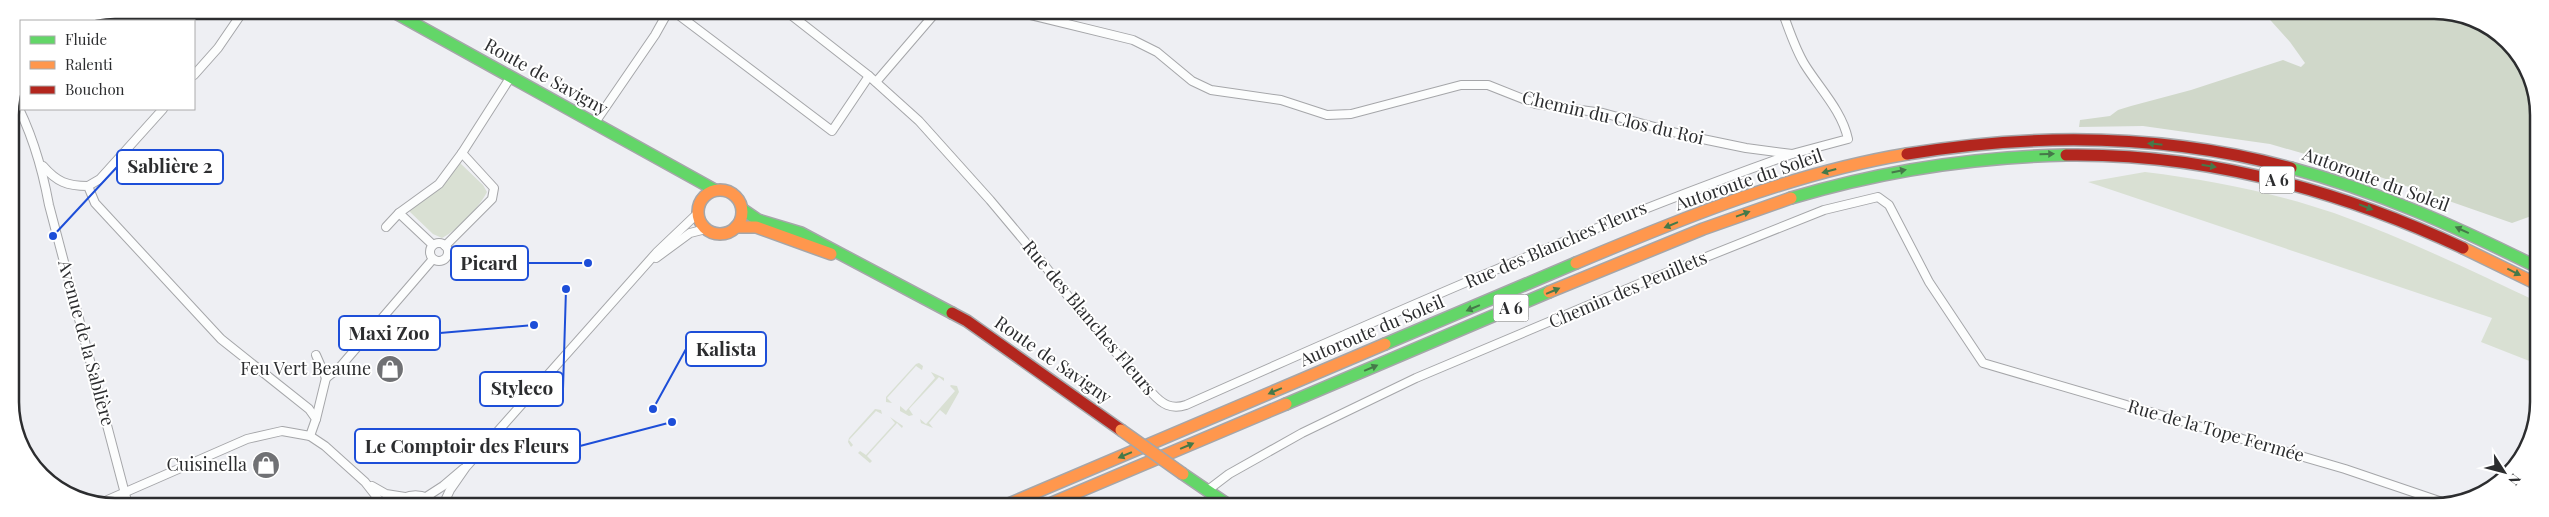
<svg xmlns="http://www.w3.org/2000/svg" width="2549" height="517" viewBox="0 0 2549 517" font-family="'Playfair Display',serif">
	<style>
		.green { fill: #d9e0d3 }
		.forest { fill: #d0d8ca }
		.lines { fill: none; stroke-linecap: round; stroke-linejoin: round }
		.street-casing { stroke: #a5a6a9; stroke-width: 10 }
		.fast-casing { stroke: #a5a6a9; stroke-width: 14 }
		.slow-casing { stroke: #a5a6a9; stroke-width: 14 }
		.jam-casing { stroke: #a5a6a9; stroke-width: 14 }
		.street { stroke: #fcfdfd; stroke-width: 8 }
		.fast { stroke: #63d668; stroke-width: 11 }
		.slow { stroke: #ff974d; stroke-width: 11 }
		.jam { stroke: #b3261e; stroke-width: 11 }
		.slow-bridge-casing { stroke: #a5a6a9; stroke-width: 14; stroke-linecap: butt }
		.slow-bridge { stroke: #ff974d; stroke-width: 11 }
		.oneway { fill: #457949 }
		.labels { text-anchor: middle; stroke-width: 4; stroke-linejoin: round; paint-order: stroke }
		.shield { fill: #fff; stroke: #6b6c6d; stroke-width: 1 }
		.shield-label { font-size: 16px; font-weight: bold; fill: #2c2d2f }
		.street-label { font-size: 18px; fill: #2c2d2f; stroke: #fff }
		.poi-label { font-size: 18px; fill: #2c2d2f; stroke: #fff; text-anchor: end }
		.rim { fill: none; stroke: #2c2d2f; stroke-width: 2.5 }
		.leader { fill: none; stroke: #1d4ed8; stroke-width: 2 }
		.callout-dot { fill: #1d4ed8; stroke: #fff; stroke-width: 2 }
		.callout { fill: #fff; stroke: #1d4ed8; stroke-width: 2 }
		.callout-label { font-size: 19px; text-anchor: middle; font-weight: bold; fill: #2c2d2f }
	</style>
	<rect width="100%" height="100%" fill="#eeeff3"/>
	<g class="green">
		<path d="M460 163 483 185 487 192C478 209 459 229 442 238L433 234 408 210 441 188Z"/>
		<path d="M2145 172C2209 180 2273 192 2334 213 2404 238 2470 270 2536 301L2537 364 2481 342 2492 318 2088 182Z"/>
		<polygon points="919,363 923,366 922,370 916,366 887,398 892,403 886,402 886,397 916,364"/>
		<polygon points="931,372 944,378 944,381 939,377 909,409 913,415 909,416 900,411 900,406 906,411 935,378"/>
		<polygon points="951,385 957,386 959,392 946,415 940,410 929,423 933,428 921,423 920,419 926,424 955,391 950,386"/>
		<polygon points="875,409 881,410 882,414 876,411 849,440 853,445 851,447 848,442 849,438"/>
		<polygon points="890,417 903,426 902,428 897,423 867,456 872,461 870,463 858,453 860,451 866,455 895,423"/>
	</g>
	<polygon class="forest" points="2263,12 2454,12 2508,40 2537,94 2537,214 2512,223 2360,170 2270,144 2143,126 2079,127 2080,120 2110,116 2118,110 2131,106 2191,90 2283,60 2301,67 2305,63 2290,42"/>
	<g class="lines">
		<g class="street-casing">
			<g id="street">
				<polyline points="672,10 832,131 869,76"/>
				<path d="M786 11 869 76 919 121 990 200 1042 262 1081 313 1152 393C1162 404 1171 410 1186 405 1386 316 1586 227 1792 154"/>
				<path d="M1014 11 1133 40 1157 52 1192 81 1211 90 1281 100 1327 115 1351 114 1461 85H1488L1536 104 1603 113 1688 136 1746 148 1792 154 1848 139C1842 111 1820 89 1805 65 1795 49 1789 29 1782 11"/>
				<polyline points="194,75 218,48 244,10"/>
				<polyline points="876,82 937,11"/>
				<path d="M13 97C32 132 42 167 49 205L128 505"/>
				<polyline points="594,124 655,35 669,10"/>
				<path d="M43 166C57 182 67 186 88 186L95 203 221 339 309 409 316 419 310 436"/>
				<polyline points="88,186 100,179 163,109"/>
				<polyline points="399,213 433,245"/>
				<polyline points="386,227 399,213 439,184 462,153"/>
				<circle cx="439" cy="252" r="9"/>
				<polyline points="445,246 492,199 494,188 462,153 510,78"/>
				<polyline points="656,258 690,233 706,229"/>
				<polyline points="316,355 326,378"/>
				<polyline points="316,419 326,378 340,367 433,259"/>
				<polyline points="372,486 386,494 405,497"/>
				<polyline points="1208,490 1229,474 1302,433 1416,378 1641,283 1824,210 1878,197 1889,205 1929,282 1983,363 2345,469 2448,504"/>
				<polyline points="426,497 443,486 463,469"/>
				<polyline points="96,505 247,439 282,431 310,436 325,446 365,482 383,505"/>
				<path d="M393 505C407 492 424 492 438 505"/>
				<polyline points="443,505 450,490 466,467 657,252 698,213"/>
			</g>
		</g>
		<g class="fast-casing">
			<g id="fast">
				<polyline points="390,10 715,190"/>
				<path d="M2291 168C2377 191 2457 227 2537 267"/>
				<path d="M1791 198C1881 171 1972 157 2066 155"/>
				<polyline points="742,209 758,220 801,233 952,313"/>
				<polyline points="1385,344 1576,263"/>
				<polyline points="1286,404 1549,292"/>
				<polyline points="1183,474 1230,506"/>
			</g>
		</g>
		<g class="slow-casing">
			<g id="slow">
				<circle cx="720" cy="212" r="22"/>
				<polyline points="736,227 756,227 831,254"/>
				<polyline points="2463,248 2537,284"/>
				<path d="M1576 263C1683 218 1792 173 1907 154"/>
				<polyline points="1549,292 1703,229 1791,198"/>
				<polyline points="1004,506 1385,344"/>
				<polyline points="1045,506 1286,404"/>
			</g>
		</g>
		<g class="jam-casing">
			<g id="jam">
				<path d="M1907 154C2034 133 2166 134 2291 168"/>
				<path d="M2066 155C2204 153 2339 190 2463 248"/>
				<polyline points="952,313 967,321 1121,430"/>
			</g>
		</g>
		<use href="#street" class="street"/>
		<use href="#fast" class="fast"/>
		<use href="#slow" class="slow"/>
		<use href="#jam" class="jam"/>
		<g class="slow-bridge-casing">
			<polyline id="slow-bridge" points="1121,430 1183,474"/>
		</g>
		<use href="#slow-bridge" class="slow-bridge"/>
	</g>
	<defs><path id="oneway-solid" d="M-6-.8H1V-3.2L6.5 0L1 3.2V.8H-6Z" transform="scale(1.25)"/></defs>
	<g class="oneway">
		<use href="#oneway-solid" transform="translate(2155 144) rotate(-174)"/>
		<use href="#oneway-solid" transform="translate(2047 154) rotate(-1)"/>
		<use href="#oneway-solid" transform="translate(2209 166) rotate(9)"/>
		<use href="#oneway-solid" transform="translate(1829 171) rotate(165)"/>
		<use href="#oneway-solid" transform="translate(1899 171) rotate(-11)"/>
		<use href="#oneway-solid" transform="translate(2366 207) rotate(21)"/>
		<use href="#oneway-solid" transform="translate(1743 214) rotate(-20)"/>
		<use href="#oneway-solid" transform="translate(1671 225) rotate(158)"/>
		<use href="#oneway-solid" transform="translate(2462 230) rotate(-155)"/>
		<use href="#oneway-solid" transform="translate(2514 272) rotate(27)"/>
		<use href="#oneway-solid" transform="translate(1553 291) rotate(-23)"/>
		<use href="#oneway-solid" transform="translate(1473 308) rotate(157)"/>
		<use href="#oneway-solid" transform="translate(1371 368) rotate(-23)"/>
		<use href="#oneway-solid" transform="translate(1275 391) rotate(157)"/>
		<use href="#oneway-solid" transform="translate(1187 446) rotate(-23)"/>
		<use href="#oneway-solid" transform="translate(1125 455) rotate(157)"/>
	</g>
	<defs>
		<g id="shop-disc" transform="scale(1.4375)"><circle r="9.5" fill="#707174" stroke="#fff"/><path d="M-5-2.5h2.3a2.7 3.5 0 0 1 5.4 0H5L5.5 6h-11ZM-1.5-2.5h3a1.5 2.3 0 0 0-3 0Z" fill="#fff"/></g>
	</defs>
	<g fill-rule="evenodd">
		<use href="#shop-disc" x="390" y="369"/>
		<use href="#shop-disc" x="266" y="465"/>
	</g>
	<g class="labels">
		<g class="shield">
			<rect x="2259.5" y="166.5" width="35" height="27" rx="4"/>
			<rect x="1493.5" y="294.5" width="35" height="27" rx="4"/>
		</g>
		<g class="shield-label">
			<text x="2277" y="186">A 6</text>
			<text x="1511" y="314">A 6</text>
		</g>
		<g class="street-label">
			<text transform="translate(546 77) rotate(29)" y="6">Route de Savigny</text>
			<text transform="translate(1613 118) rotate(13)" y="6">Chemin du Clos du Roi</text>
			<text transform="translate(1749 180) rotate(-19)" y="6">Autoroute du Soleil</text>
			<text transform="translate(2376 180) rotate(20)" y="6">Autoroute du Soleil</text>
			<text transform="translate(1556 245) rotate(-23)" y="6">Rue des Blanches Fleurs</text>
			<text transform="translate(1628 290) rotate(-23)" y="6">Chemin des Peuillets</text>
			<text transform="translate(1089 318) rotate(50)" y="6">Rue des Blanches Fleurs</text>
			<text transform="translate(1372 331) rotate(-23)" y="6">Autoroute du Soleil</text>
			<text transform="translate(86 343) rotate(75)" y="6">Avenue de la Sablière</text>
			<text transform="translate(1053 360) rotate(35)" y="6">Route de Savigny</text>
			<text transform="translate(2216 431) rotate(16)" y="6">Rue de la Tope Fermée</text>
		</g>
		<g class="poi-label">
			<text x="371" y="375">Feu Vert Beaune</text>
			<text x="247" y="471">Cuisinella</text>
		</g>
	</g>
	<path d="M0 0H2549V517H0ZM115 19H2434A96 96 0 0 1 2530 115V402A96 96 0 0 1 2434 498H115A96 96 0 0 1 19 402V115A96 96 0 0 1 115 19Z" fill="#fff" fill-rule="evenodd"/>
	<path class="rim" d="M115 19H2434A96 96 0 0 1 2530 115V402A96 96 0 0 1 2434 498H115A96 96 0 0 1 19 402V115A96 96 0 0 1 115 19Z"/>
	<path class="leader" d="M53 236L117 167M588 263L528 263M534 325L440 333M653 409L686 349M566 289L563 389M672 422L580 446"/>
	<g class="callout-dot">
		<circle cx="53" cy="236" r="5"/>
		<circle cx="588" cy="263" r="5"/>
		<circle cx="534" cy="325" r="5"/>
		<circle cx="653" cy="409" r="5"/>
		<circle cx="566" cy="289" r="5"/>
		<circle cx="672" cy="422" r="5"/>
	</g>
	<g class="callout">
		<rect x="117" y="150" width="106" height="34" rx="5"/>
		<rect x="451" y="246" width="77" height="34" rx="5"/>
		<rect x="339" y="316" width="101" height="34" rx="5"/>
		<rect x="686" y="332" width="80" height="34" rx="5"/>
		<rect x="480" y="372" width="83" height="34" rx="5"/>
		<rect x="355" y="429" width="225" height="34" rx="5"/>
	</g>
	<g class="callout-label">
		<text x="170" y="173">Sablière 2</text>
		<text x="489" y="270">Picard</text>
		<text x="389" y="340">Maxi Zoo</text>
		<text x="726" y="356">Kalista</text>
		<text x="522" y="395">Styleco</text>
		<text x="467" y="453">Le Comptoir des Fleurs</text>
	</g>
	<rect x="20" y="20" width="175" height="90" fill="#ffffff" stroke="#ababac"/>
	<rect x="30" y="36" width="25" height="8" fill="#63d668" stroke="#ababac"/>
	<text x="65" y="45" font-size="15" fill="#2c2d2f">Fluide</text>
	<rect x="30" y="61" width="25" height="8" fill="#ff974d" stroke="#ababac"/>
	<text x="65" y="70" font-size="15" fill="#2c2d2f">Ralenti</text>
	<rect x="30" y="86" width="25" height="8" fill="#b3261e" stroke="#ababac"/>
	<text x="65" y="95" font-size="15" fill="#2c2d2f">Bouchon</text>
	<g transform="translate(2504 472) rotate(126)" stroke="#ffffff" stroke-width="4" paint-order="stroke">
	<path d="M0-4L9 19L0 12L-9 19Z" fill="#2c2d2f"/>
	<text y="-8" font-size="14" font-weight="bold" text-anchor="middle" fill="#2c2d2f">N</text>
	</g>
</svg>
